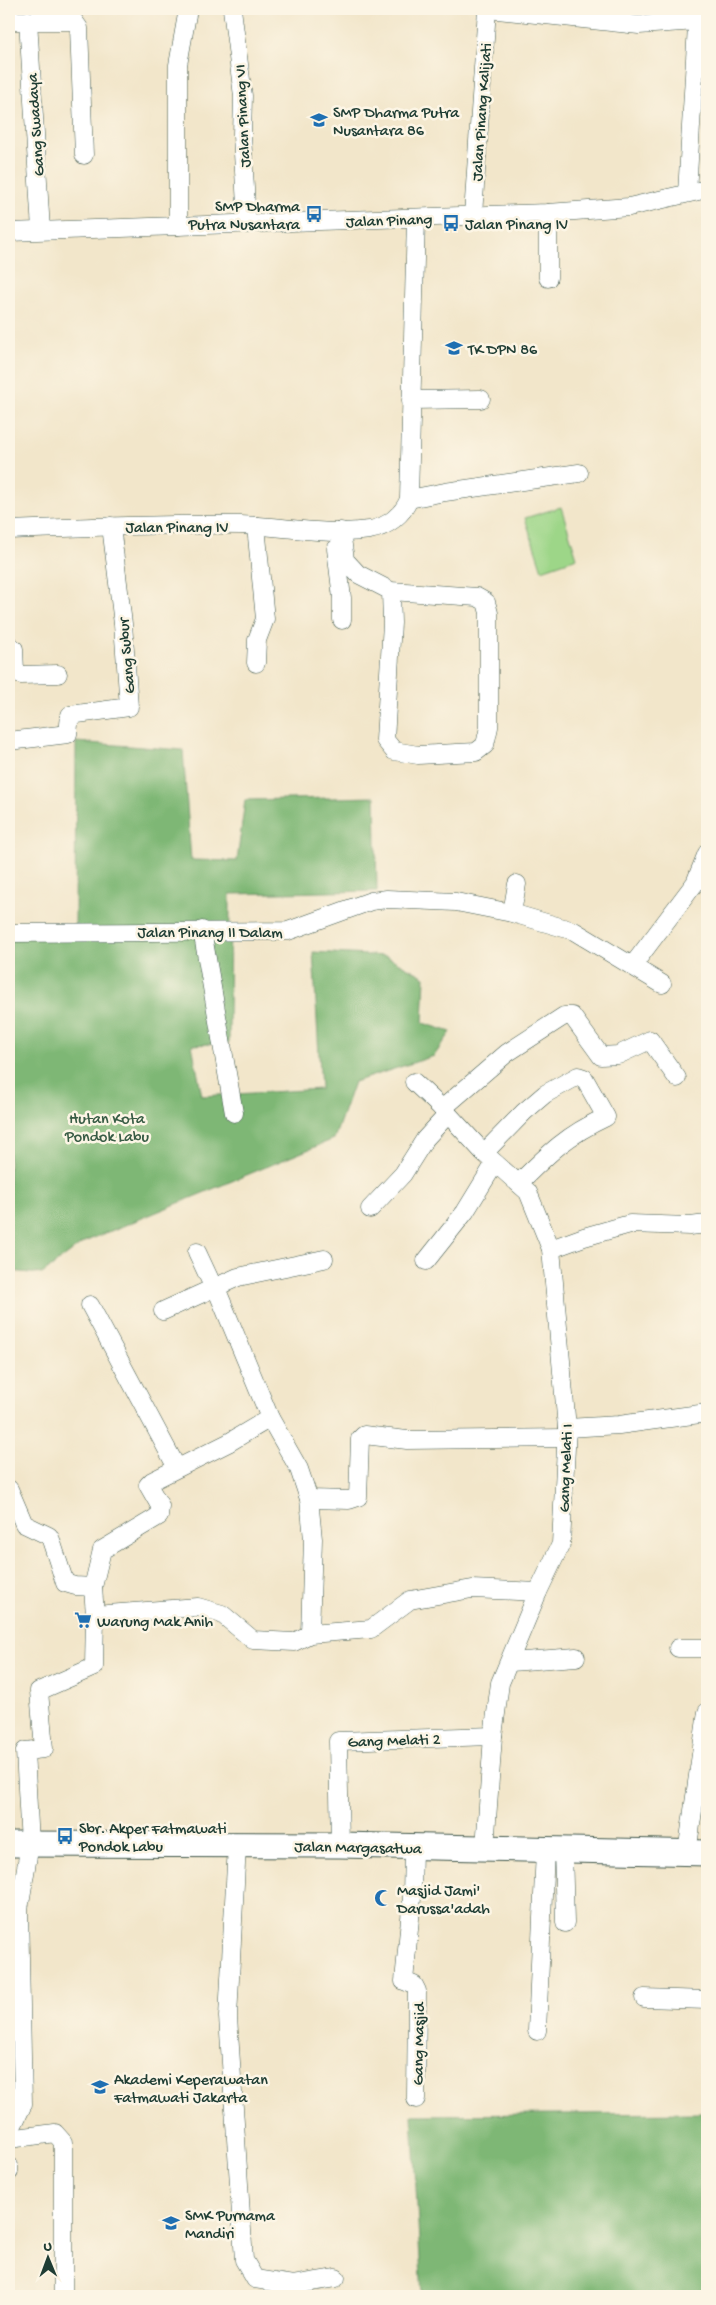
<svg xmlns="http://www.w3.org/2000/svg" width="716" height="2305" viewBox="0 0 716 2305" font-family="'Gochi Hand',sans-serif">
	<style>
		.green { fill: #9dd688; stroke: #5e8a5e }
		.forest { fill: #7eb774; stroke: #4e7a54 }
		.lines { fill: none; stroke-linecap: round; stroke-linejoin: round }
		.street-casing { stroke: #3f564a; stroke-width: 19 }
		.secondary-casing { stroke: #3f564a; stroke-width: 27 }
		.street { stroke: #fff; stroke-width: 18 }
		.secondary { stroke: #fff; stroke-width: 25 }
		.labels { text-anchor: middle; stroke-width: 5; stroke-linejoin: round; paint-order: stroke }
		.poi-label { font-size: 16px; fill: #1f3d34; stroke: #fcf5e5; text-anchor: start }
		.street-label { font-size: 16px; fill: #1f3d34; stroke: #fcf5e5 }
		.park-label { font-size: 16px; fill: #385c45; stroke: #fcf5e5 }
	</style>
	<rect width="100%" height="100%" fill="#fcf5e5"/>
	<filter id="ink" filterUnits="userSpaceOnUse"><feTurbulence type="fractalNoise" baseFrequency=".02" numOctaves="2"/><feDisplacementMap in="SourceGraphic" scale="10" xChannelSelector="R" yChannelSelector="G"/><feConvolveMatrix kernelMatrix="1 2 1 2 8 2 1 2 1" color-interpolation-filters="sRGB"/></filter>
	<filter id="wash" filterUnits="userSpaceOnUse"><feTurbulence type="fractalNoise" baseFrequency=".0096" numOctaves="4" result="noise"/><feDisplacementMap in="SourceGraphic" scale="20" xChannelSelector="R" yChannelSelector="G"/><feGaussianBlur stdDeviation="1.12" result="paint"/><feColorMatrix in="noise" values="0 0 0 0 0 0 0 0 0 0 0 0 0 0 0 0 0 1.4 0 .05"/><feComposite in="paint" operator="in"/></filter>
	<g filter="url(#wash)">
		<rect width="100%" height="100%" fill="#f2e6ca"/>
		<polygon class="green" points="561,507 577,558 542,570 525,518"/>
		<g class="forest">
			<polygon points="76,742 183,750 191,860 237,861 245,800 375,797 377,891 230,894 229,1043 192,1045 202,1096 321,1089 313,952 386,956 425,977 423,1023 451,1032 434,1056 354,1082 334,1139 84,1242 42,1274 9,1271 9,931 75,926"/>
			<polygon points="707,2113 707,2296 422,2296 412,2115"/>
		</g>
	</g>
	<g filter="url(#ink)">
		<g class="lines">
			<g class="street-casing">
				<g id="street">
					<polyline points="232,9 243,96 242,135 247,224"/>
					<polyline points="488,9 639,25 697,21 707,23"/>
					<polyline points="28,20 41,230"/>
					<polyline points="9,21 74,21 79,28 84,155"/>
					<polyline points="687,193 698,9"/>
					<polyline points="473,215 487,9"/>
					<polyline points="178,226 178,65 188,9"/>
					<polyline points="9,232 548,213 629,207 707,189"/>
					<polyline points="548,278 548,213"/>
					<polyline points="411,400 481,399"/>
					<polyline points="409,499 445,492 579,473"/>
					<polyline points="256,526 265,619 257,640 256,663"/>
					<path d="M9 530C86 527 163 524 241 525 283 526 327 536 370 530 387 527 403 515 409 499L416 218"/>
					<polyline points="341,531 345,560 358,574 391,591 477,597 486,602 489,613 489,727 485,745 476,752 418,755 394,751 385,740 392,623 391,591"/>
					<polyline points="336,549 342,598 342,620"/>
					<polyline points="9,645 14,649 15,671 21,675 58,674"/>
					<polyline points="9,741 68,734 70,715 129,707 123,624 111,526"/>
					<polyline points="512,913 517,884"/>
					<polyline points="202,930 234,1113"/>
					<polyline points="9,933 288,931 371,901 387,899 456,902 512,913 574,931 662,984"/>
					<polyline points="633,965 695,883 707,853"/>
					<polyline points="414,1082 448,1114 484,1153 528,1192 551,1249 567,1428 561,1544 538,1592 500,1683 493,1736 485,1848"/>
					<polyline points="442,1109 507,1053 564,1016 572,1016 601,1056 618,1055 650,1040 677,1078"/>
					<path d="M484 1153 524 1112 545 1094 578 1076 584 1078 606 1117C567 1135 549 1153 519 1183"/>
					<polyline points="370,1209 403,1174 425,1139 448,1114"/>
					<polyline points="551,1249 584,1237 630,1224 690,1226 707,1224"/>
					<polyline points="197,1252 211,1282 216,1288 270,1418 299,1469 309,1499 313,1539 310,1634"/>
					<polyline points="426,1261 465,1212 495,1163"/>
					<polyline points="90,1305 177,1468"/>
					<polyline points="163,1311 238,1277 324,1259"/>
					<polyline points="567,1428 619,1425 707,1413"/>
					<polyline points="9,1489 24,1524 49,1536 51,1540 65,1583 75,1586 93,1587"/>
					<polyline points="309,1499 349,1500 358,1497 360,1439 364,1435 407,1440 566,1438"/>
					<polyline points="95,1615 93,1587 102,1550 159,1516 160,1506 148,1485 152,1481 228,1443 270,1418"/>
					<polyline points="678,1648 706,1648 707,1650"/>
					<polyline points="511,1662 576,1657"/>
					<polyline points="237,1845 228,2017 244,2260 255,2279 293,2285 336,2278"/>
					<polyline points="340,1845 338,1741 493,1736"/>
					<polyline points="413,1847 412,1898 404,1981 414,1985 417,1991 416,2099"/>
					<polyline points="563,1850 565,1923"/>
					<polyline points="687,1853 707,1712"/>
					<polyline points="644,1998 707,2000"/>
					<polyline points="537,2031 545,1850"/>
					<polyline points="9,2133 23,2104 19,1909 30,1844 25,1751 44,1749 39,1691 94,1667 95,1615 198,1607 222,1614 253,1640 294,1642 310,1634 371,1629 410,1600 472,1589 538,1592"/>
					<polyline points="9,2139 55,2133 63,2142 63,2296"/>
					<polyline points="9,2166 9,2172"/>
				</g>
			</g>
			<g class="secondary-casing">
				<polyline id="secondary" points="9,1844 340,1845 707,1853"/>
			</g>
			<use href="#street" class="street"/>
			<use href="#secondary" class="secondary"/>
		</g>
	</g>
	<defs>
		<g id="school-bare" transform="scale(1.35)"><path d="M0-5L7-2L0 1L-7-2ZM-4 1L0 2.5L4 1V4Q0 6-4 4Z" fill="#1f6fb2" stroke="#fcf5e5" stroke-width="2.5" paint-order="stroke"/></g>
		<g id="bus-bare" transform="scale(1.35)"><path d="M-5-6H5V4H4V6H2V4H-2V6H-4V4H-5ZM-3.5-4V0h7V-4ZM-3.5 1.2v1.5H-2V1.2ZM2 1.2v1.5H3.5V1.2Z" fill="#1f6fb2" stroke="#fcf5e5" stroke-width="2.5" paint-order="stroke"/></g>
		<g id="supermarket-bare" transform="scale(1.35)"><path d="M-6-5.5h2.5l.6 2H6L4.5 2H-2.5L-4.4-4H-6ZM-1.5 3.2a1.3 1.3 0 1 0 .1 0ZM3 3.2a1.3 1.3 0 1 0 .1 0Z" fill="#1f6fb2" stroke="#fcf5e5" stroke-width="2.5" paint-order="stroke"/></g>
		<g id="mosque-bare" transform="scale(1.35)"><path d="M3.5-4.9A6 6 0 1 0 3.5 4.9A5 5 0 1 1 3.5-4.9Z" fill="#1f6fb2" stroke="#fcf5e5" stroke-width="2.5" paint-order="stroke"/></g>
		<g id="university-bare" transform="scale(1.35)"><path d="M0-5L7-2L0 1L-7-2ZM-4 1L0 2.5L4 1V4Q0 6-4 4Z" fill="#1f6fb2" stroke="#fcf5e5" stroke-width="2.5" paint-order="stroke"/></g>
	</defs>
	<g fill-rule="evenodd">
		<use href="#school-bare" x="319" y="120"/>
		<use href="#bus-bare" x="314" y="214"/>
		<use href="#bus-bare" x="451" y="223"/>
		<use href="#school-bare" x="454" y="348"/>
		<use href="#supermarket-bare" x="83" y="1620"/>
		<use href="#bus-bare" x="65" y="1836"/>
		<use href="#mosque-bare" x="383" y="1898"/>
		<use href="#university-bare" x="100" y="2087"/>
		<use href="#school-bare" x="171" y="2223"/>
	</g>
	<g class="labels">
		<g class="poi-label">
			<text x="333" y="117">SMP Dharma Putra<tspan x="333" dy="18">Nusantara 86</tspan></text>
			<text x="300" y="211" text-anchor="end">SMP Dharma<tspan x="300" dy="18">Putra Nusantara</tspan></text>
			<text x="465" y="229">Jalan Pinang IV</text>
			<text x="468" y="354">TK DPN 86</text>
			<text x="97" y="1626">Warung Mak Anih</text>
			<text x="79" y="1833">Sbr. Akper Fatmawati<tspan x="79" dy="18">Pondok Labu</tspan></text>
			<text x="397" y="1895">Masjid Jami'<tspan x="397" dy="18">Darussa'adah</tspan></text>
			<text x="114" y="2084">Akademi Keperawatan<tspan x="114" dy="18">Fatmawati Jakarta</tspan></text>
			<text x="185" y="2220">SMK Purnama<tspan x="185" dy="18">Mandiri</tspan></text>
		</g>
		<g class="street-label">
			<text transform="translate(480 112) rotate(-86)" y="6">Jalan Pinang Kalijati</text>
			<text transform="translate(241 116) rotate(-93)" y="6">Jalan Pinang VI</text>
			<text transform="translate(34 125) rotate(-94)" y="6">Gang Swadaya</text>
			<text transform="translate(389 219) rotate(-2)" y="6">Jalan Pinang</text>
			<text x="177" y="532">Jalan Pinang IV</text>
			<text transform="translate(125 656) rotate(-95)" y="6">Gang Subur</text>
			<text x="210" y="937">Jalan Pinang II Dalam</text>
			<text transform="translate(564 1468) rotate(-88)" y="6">Gang Melati I</text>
			<text transform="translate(394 1739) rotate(-2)" y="6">Gang Melati 2</text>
			<text transform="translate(358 1846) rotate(1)" y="6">Jalan Margasatwa</text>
			<text transform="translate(417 2044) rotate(-89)" y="6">Gang Masjid</text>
		</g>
		<g class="park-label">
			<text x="107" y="1123">Hutan Kota<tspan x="107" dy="18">Pondok Labu</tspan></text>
		</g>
	</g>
	<rect width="716" height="2305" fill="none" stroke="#fcf5e5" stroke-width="30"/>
	<g transform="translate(48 2258) rotate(359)" stroke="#fcf5e5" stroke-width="4" paint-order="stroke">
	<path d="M0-4L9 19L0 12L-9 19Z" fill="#1f3d34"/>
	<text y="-8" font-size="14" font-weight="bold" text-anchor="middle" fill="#1f3d34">U</text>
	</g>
</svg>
